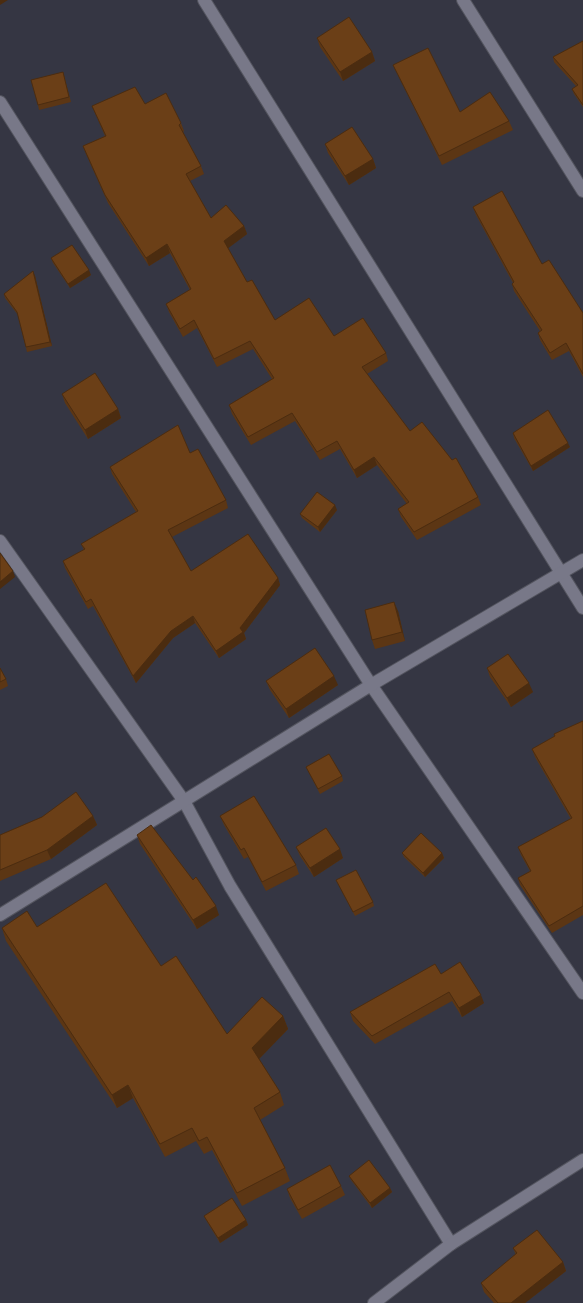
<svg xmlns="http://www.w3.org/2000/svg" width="583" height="1303" viewBox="0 0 583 1303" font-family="'Noto Sans',sans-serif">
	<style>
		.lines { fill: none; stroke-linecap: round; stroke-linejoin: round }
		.street-casing { stroke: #53545e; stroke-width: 14 }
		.street { stroke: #787888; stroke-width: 12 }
		.wall { fill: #5c3614 }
		.shaded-wall { fill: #4b2c10 }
		.building { fill: #6b3f17; stroke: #4b2c10 }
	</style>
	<rect width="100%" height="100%" fill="#353643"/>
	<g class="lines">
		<g class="street-casing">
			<g id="street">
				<polyline points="204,0 583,608"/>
				<polyline points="463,0 583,191"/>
				<polyline points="0,102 371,685 583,993"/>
				<polyline points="0,541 184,801 230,886 451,1244"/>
				<polyline points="0,915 371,685 583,560"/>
				<polyline points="374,1303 451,1244 583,1160"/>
			</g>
		</g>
		<use href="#street" class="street"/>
	</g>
	<g class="wall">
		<polygon points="317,38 372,52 375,61 343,81 320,47"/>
		<polygon points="583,41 583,107 574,94 572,89 576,86 554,62 553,57"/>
		<polygon points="393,65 460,112 509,121 513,130 442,165 397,73"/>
		<polygon points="63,72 71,102 39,110 38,105"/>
		<polygon points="145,104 181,123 184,131 183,132 201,166 204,174 190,181 211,218 244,226 247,234 228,248 247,282 275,320 334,336 386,353 388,361 367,374 410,431 478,497 481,505 417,540 401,517 398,509 407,504 377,465 357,478 340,449 320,460 295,421 251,445 232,414 229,405 272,379 253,349 217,367 197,328 183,337 169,312 166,304 190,290 170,253 149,266 108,203 86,154 83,146 105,136 92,106"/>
		<polygon points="325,144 373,159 376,168 349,185 328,153"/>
		<polygon points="473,207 542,264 583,313 583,377 569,351 552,360 540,340 538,333 540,331 514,291 512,284 513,283 476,215"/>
		<polygon points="51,258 91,275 70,288 53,263"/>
		<polygon points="35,276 52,346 27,352 18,315 5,298 4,294"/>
		<polygon points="62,394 118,409 121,418 88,439 65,403"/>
		<polygon points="513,433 570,447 533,471 514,438"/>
		<polygon points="190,453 226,500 228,508 172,537 191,571 278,578 280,585 244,633 246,639 219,658 195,623 173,638 136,683 93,606 88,609 65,568 63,561 84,550 81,544 136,512 112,474 110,467"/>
		<polygon points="337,510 320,532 302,518 300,514"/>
		<polygon points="398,611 405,641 375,649 372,640"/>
		<polygon points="0,668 6,679 8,686 0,690"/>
		<polygon points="487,668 533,692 511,707 490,677"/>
		<polygon points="266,681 338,685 289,718 270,690"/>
		<polygon points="583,721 583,915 552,933 520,885 518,878 530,871 521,855 518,847 571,819 535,757 532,749"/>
		<polygon points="306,767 342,776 343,781 320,794"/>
		<polygon points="93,816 97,825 51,859 0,881 0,835 42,817"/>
		<polygon points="220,816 296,865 299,874 266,891 248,857 244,859 224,825"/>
		<polygon points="137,835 219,915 197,929 140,844"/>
		<polygon points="296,847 343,858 314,877 300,856"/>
		<polygon points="402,853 442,853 444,858 425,877 404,857"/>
		<polygon points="336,880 373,902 374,906 355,916"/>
		<polygon points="37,927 161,966 227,1034 283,1016 288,1029 259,1059 280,1092 284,1105 260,1120 285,1168 290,1181 242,1206 212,1150 204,1154 196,1141 165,1157 133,1098 117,1108 6,941 2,928"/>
		<polygon points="441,974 484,1003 462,1017 452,1001 375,1044 353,1021 350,1012"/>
		<polygon points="349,1176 390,1188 392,1192 372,1208 351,1180"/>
		<polygon points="341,1186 345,1195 302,1219 290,1198 287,1189"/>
		<polygon points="204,1216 246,1220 248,1225 220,1243 206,1220"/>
		<polygon points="513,1248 563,1262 566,1271 525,1303 494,1303 484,1292 481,1283 516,1255"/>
	</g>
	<g class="shaded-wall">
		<polygon points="0,0 8,0 0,5"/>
		<polygon points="372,52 375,61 343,81 340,72"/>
		<polygon points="373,159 376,168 349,185 345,176"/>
		<polygon points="244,226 247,234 227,249 224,241"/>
		<polygon points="167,244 170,253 149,266 146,258"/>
		<polygon points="89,270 91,275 70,288 68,284"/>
		<polygon points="33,271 35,276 52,346 50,342"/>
		<polygon points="118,409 121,418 88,439 85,430"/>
		<polygon points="568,443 570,447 533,471 531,466"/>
		<polygon points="374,457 377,465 357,478 354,470"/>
		<polygon points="335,505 337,510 320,532 318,527"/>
		<polygon points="13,571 15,577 0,589 0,582"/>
		<polygon points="278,578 280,585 244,633 246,639 219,658 216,651 240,628"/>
		<polygon points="394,602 398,611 405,641 402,632"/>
		<polygon points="193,616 195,623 173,638 136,683 133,676 171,631"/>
		<polygon points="334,676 338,685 289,718 286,709"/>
		<polygon points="529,683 533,692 511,707 507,698"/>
		<polygon points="93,816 97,825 51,859 47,850"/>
		<polygon points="340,849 343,858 314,877 310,868"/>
		<polygon points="442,853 444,858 425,877 423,873"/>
		<polygon points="216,906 219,915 197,929 193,920"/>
		<polygon points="481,995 484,1003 462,1017 459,1008"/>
		<polygon points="283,1016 288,1029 257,1061 252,1048"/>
		<polygon points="128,1085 133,1098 117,1108 112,1095"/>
		<polygon points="390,1188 392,1192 372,1208 370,1203"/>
		<polygon points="246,1220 248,1225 220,1243 218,1238"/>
		<polygon points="563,1262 566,1271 525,1303 511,1303"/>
	</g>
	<g class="building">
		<polygon points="349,17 372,52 340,72 317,38"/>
		<polygon points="583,41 583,105 572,89 578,85 553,57"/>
		<polygon points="428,48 460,112 490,92 509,121 439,156 393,65"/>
		<polygon points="63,72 69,97 38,105 31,80"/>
		<polygon points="135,87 145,104 166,93 181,123 179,125 201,166 186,174 211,218 226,205 244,226 224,241 247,282 252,280 275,320 309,298 334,336 363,318 386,353 362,367 410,431 422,422 452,460 456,458 478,497 414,532 398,509 409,502 374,457 354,470 337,441 317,452 292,413 248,437 229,405 274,378 250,341 214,359 194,320 180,329 166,304 191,289 167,244 146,258 105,195 83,146 106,136 92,106"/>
		<polygon points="352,127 373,159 345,176 325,144"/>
		<polygon points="502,191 542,264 549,260 583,313 583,374 566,343 550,353 538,333 542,330 512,284 514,282 473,207"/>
		<polygon points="72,245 89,270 68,284 51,258"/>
		<polygon points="33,271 50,342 26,347 17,312 4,294"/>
		<polygon points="95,373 118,409 85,430 62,394"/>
		<polygon points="548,410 568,443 531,466 513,433"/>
		<polygon points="178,425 190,453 198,449 226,500 168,530 191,571 248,534 278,578 240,628 243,632 216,651 193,616 171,631 133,676 91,599 86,602 63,561 85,549 81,544 138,511 110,467"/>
		<polygon points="317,492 335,505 318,527 300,514"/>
		<polygon points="0,553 13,571 0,582"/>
		<polygon points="394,602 402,632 372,640 365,610"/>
		<polygon points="315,648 334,676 286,709 266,681"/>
		<polygon points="508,654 529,683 507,698 487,668"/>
		<polygon points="0,668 6,679 0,682"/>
		<polygon points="583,721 583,906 549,926 518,878 531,871 518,847 572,818 532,749 555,736 554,734"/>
		<polygon points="329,754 342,776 318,789 306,767"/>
		<polygon points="76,792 93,816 47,850 0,870 0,835 42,817"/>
		<polygon points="254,796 296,865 262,882 244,848 241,850 220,816"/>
		<polygon points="151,825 193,880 196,877 216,906 193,920 137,835"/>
		<polygon points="326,828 340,849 310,868 296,847"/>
		<polygon points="421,833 442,853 423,873 402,853"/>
		<polygon points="356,870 373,902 353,912 336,880"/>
		<polygon points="106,883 161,966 176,956 227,1034 262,997 283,1016 252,1048 280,1092 254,1108 285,1168 237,1193 207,1137 199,1141 192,1128 160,1144 128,1085 112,1095 2,928 27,911 37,927"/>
		<polygon points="460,962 481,995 459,1008 449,992 372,1036 350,1012 435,964 441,974"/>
		<polygon points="369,1160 390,1188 370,1203 349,1176"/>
		<polygon points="330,1165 341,1186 298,1210 287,1189"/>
		<polygon points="232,1198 246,1220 218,1238 204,1216"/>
		<polygon points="537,1230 563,1262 511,1303 498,1303 481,1283 517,1253 513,1248"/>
	</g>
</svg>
